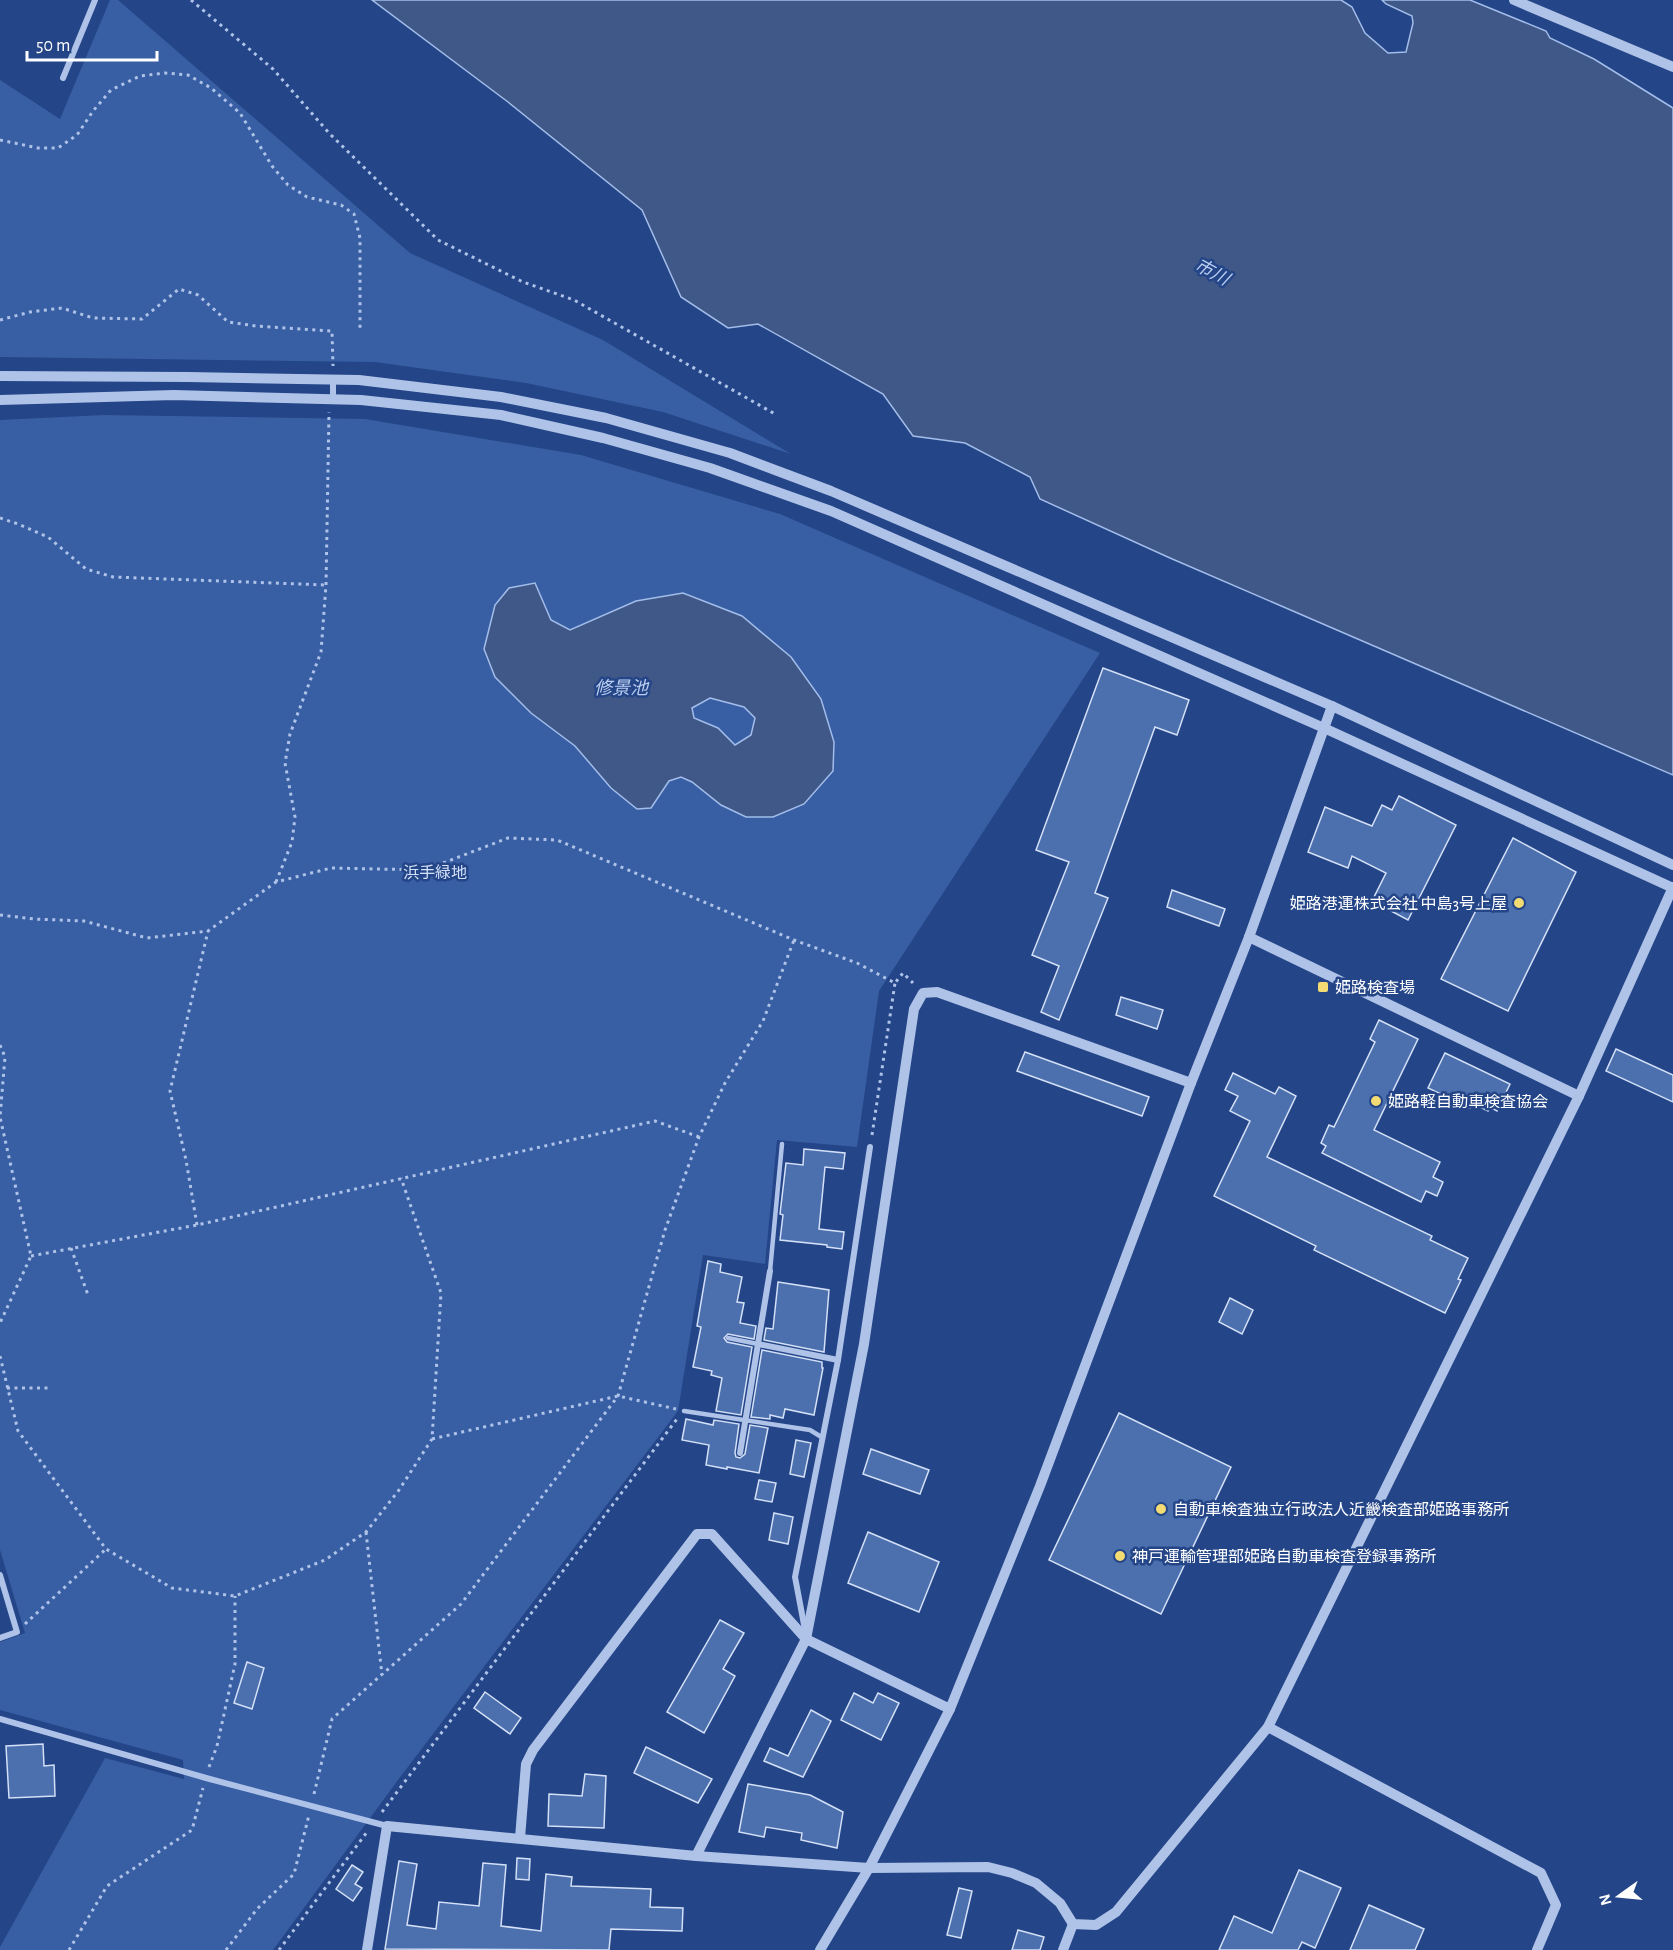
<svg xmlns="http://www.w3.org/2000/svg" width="1673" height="1950" viewBox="0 0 1673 1950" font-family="'Alegreya Sans','Noto Sans JP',sans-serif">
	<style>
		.green { fill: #385ea3 }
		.water { fill: #405888; stroke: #a3bdea; stroke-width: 1.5; fill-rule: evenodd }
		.building { fill: #4c6fae; stroke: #d3e0f7; stroke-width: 1.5 }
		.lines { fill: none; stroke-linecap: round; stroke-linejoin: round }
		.path { stroke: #afc3e9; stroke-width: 3; stroke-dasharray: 3 4.5; stroke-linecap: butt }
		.service { stroke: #afc3e9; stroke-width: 4.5 }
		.minor { stroke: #afc3e9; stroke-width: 6 }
		.tertiary { stroke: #afc3e9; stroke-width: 10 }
		.poi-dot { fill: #f3db73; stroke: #244587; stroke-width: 2 }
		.labels { text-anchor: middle; stroke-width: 5; stroke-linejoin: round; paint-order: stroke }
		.park-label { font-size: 16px; fill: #d3e0f7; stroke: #244587 }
		.poi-label { font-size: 16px; fill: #fff; stroke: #244587; text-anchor: start }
		.water-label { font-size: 18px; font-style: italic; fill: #bbcef0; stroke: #244587 }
	</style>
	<rect width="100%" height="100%" fill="#244587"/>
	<g class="green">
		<polygon points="110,0 118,0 410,253 603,340 791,454 663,412 526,383 375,362 0,357 0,80 60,119"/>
		<polygon points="104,415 365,419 581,455 780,514 1100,653 879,991 857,1147 777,1140 765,1264 703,1255 678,1411 398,1780 273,1950 0,1950 0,1947 105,1758 184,1779 183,1760 0,1710 0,1642 25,1633 0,1550 0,420"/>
	</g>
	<g class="water">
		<polygon points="372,0 1341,0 1352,7 1365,33 1388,53 1406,52 1413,23 1412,16 1386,4 1382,0 1470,0 1546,31 1550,38 1594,59 1673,108 1673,775 1170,558 1040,499 1030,477 965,443 913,436 883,394 758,324 728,328 681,297 642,210 508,102"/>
		<path d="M535 583 551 620 570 630 636 601 683 593 742 616 791 657 821 699 834 742 833 771 804 804 773 817H746L721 805 692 782 681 777 669 781 651 808 637 809 611 788 575 746 531 713 495 677 484 649 495 605 509 588ZM710 698 744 707 755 718 751 735 735 745 718 728 694 718 692 708Z"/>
	</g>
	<g class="building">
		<polygon points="1103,668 1189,700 1177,735 1155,727 1095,893 1108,898 1059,1020 1041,1012 1059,966 1032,955 1069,862 1036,850"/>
		<polygon points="1399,796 1456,825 1408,920 1372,901 1386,873 1352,856 1348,868 1308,852 1325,807 1372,826 1382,805 1392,810"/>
		<polygon points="1513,838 1576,872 1508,1011 1441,979"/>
		<polygon points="1172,890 1225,909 1219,926 1167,907"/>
		<polygon points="1121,997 1163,1010 1157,1029 1116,1015"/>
		<polygon points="1379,1020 1418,1039 1374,1130 1440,1162 1433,1177 1443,1182 1437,1196 1426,1191 1421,1202 1322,1153 1326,1146 1321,1143 1329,1125 1334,1127 1375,1042 1370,1039"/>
		<polygon points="1616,1049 1673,1075 1673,1102 1606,1071"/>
		<polygon points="1025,1052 1149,1097 1142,1116 1017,1071"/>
		<polygon points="1445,1053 1510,1084 1497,1111 1490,1107 1488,1111 1472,1103 1470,1108 1428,1088"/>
		<polygon points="1233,1073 1275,1094 1279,1087 1296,1096 1267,1157 1432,1236 1430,1240 1468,1258 1458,1279 1461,1280 1445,1313 1314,1250 1316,1246 1214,1196 1250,1121 1230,1111 1238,1096 1225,1090"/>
		<polygon points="804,1149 845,1153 843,1169 825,1167 819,1229 844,1232 842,1249 827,1247 827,1245 780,1240 783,1215 780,1214 786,1163 803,1165"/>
		<polygon points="708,1261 721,1264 720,1272 742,1277 737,1302 744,1303 740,1323 756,1326 754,1339 728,1334 724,1338 727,1342 752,1347 741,1415 716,1411 722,1378 711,1375 712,1371 693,1367 701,1327 697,1326"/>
		<polygon points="778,1282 829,1290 824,1352 764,1340 766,1328 773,1329"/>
		<polygon points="1230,1298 1253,1310 1242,1334 1219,1322"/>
		<polygon points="762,1350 822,1362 822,1368 823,1368 814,1415 785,1409 783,1418 770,1415 770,1419 751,1417"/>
		<polygon points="1119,1413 1231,1467 1161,1614 1049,1560"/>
		<polygon points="686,1419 713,1425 714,1420 739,1424 735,1453 736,1457 740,1458 745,1454 750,1425 768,1428 759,1473 727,1467 727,1469 706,1465 709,1445 682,1440"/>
		<polygon points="796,1440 811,1443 804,1477 790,1474"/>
		<polygon points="871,1449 929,1470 920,1494 863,1474"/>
		<polygon points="759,1480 776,1483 772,1502 755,1499"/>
		<polygon points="774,1513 793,1517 788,1544 769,1540"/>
		<polygon points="868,1532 939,1562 919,1612 848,1583"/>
		<polygon points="720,1620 744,1633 723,1669 735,1676 704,1733 667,1712"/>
		<polygon points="247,1662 264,1668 252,1709 234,1703"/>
		<polygon points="485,1692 521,1718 510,1734 474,1708"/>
		<polygon points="854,1693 873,1703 878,1693 899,1703 881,1740 841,1720"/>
		<polygon points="811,1710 831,1721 803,1777 764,1761 770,1748 788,1756"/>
		<polygon points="43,1744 44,1766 54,1765 55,1796 9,1798 6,1746"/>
		<polygon points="646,1747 712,1779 698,1803 634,1773"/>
		<polygon points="585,1774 606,1776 604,1828 548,1826 549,1794 582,1796"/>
		<polygon points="748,1784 810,1795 843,1812 837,1848 801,1840 802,1833 766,1827 764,1837 739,1832"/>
		<polygon points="517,1858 530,1859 529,1880 516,1879"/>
		<polygon points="399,1861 417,1864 407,1925 436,1929 439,1902 479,1906 483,1863 506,1865 501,1926 541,1931 546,1874 572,1877 571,1886 651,1889 650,1907 683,1908 682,1931 611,1929 609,1950 385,1949"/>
		<polygon points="352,1865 363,1872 355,1884 362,1888 353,1901 336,1889"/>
		<polygon points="1299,1870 1341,1888 1315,1948 1302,1942 1298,1950 1219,1950 1234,1916 1272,1933"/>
		<polygon points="959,1888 972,1891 961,1938 947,1935"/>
		<polygon points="1369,1905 1424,1929 1415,1950 1350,1950"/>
		<polygon points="1018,1930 1044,1937 1040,1950 1012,1950"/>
	</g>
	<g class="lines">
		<g class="path">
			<polyline points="191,0 273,69 329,133 438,240 523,282 574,300 775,414"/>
			<polyline points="0,140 38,148 58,148 77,135 93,111 111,90 140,76 165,73 188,75 211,88 240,113 272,166 288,185 307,197 341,205 354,214 360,238 360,328"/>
			<polyline points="0,320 30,312 62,308 93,318 142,319 179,289 198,295 228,322 256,326 332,331 333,366"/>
			<polyline points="0,518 18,524 48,537 86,569 113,577 326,585"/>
			<polyline points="276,882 292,842 295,817 285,763 290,734 321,652 326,585 329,412"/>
			<polyline points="0,915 34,919 84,921 147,938 208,931 276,882 331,868 425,870 508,838 557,840 794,940 857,963 895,983 903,973 913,983"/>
			<polyline points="0,1045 5,1057 0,1117 31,1256 0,1323"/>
			<polyline points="872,1135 895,983"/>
			<polyline points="197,1225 186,1160 170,1091 208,931"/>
			<polyline points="71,1248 88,1295"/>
			<polyline points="31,1256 197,1225 655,1121 699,1137"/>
			<polyline points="0,1356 18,1431 106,1549 172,1588 235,1596 325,1560 366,1532 399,1490 432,1439 441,1293 401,1178"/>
			<polyline points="7,1388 52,1388"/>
			<polyline points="432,1439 618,1396 676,1409"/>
			<polyline points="366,1532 382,1675"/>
			<polyline points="25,1624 106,1549"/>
			<polyline points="209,1767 217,1746 235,1664 235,1596"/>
			<polyline points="314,1794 332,1719 461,1604 618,1396 665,1230 699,1137 725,1083 763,1021 794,940"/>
			<polyline points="382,1812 677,1419"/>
			<polyline points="69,1950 107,1886 192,1830 203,1788"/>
			<polyline points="226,1950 257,1909 294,1874 309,1815"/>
			<polyline points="279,1950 367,1832"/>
		</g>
		<g class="service">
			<polyline points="770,1271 782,1144"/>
			<polyline points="728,1338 758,1344"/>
			<polyline points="684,1411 810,1430 823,1438"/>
		</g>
		<g class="minor">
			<polyline points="63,78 95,0"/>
			<polyline points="333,399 333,379"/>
			<polyline points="758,1344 838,1360"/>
			<polyline points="740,1453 770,1271"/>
			<polyline points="0,1575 17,1632 0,1638"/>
			<polyline points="805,1630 795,1577 838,1360 870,1147"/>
			<polyline points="0,1719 206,1778 387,1826"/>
		</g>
		<g class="tertiary">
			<polyline points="1514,0 1673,67"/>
			<polyline points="0,376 188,377 359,380 501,397 606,418 730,453 831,491 1332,706 1673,865"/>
			<polyline points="0,400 174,395 361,400 501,415 603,438 710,468 831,511 1324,728 1673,888"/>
			<polyline points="1249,937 1579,1096"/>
			<polyline points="1268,1727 1541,1873 1556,1905 1537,1950"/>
			<polyline points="520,1838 526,1764 533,1750 697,1534 712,1534 806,1639 950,1709"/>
			<polyline points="696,1856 806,1639 864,1344 914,1009 923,993 937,992 1191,1083"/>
			<polyline points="367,1950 387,1826 696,1856 869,1868 988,1867 1012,1873 1036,1883 1060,1903 1073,1924 1096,1925 1116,1912 1268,1727 1579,1096 1673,887"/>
			<polyline points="820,1950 869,1868 950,1709 1040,1486 1191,1083 1249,937 1332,706"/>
			<polyline points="1063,1950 1073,1924"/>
		</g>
	</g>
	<g class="poi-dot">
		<circle cx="1519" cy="903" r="6"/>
		<rect x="1317" y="981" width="12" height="12" rx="3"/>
		<circle cx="1376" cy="1101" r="6"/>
		<circle cx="1161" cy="1509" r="6"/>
		<circle cx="1120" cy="1556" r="6"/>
	</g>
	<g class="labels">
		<g class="park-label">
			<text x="435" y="878">浜手緑地</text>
		</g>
		<g class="poi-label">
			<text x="1507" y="909" text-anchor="end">姫路港運株式会社 中島3号上屋</text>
			<text x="1335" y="993">姫路検査場</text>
			<text x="1388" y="1107">姫路軽自動車検査協会</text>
			<text x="1173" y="1515">自動車検査独立行政法人近畿検査部姫路事務所</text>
			<text x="1132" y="1562">神戸運輸管理部姫路自動車検査登録事務所</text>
		</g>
		<g class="water-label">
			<text transform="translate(1212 272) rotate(28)" y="6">市川</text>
			<text x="621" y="694">修景池</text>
		</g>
	</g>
	<g transform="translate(1619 1896) rotate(255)" stroke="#244587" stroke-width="4.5" paint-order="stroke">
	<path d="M0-4.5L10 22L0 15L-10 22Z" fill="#ffffff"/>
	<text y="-9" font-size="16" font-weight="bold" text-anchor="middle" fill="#ffffff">N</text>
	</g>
	<path d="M27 51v9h130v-9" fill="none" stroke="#ffffff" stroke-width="3"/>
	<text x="36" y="51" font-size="18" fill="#ffffff" stroke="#244587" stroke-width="4.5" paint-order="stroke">50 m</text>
</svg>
